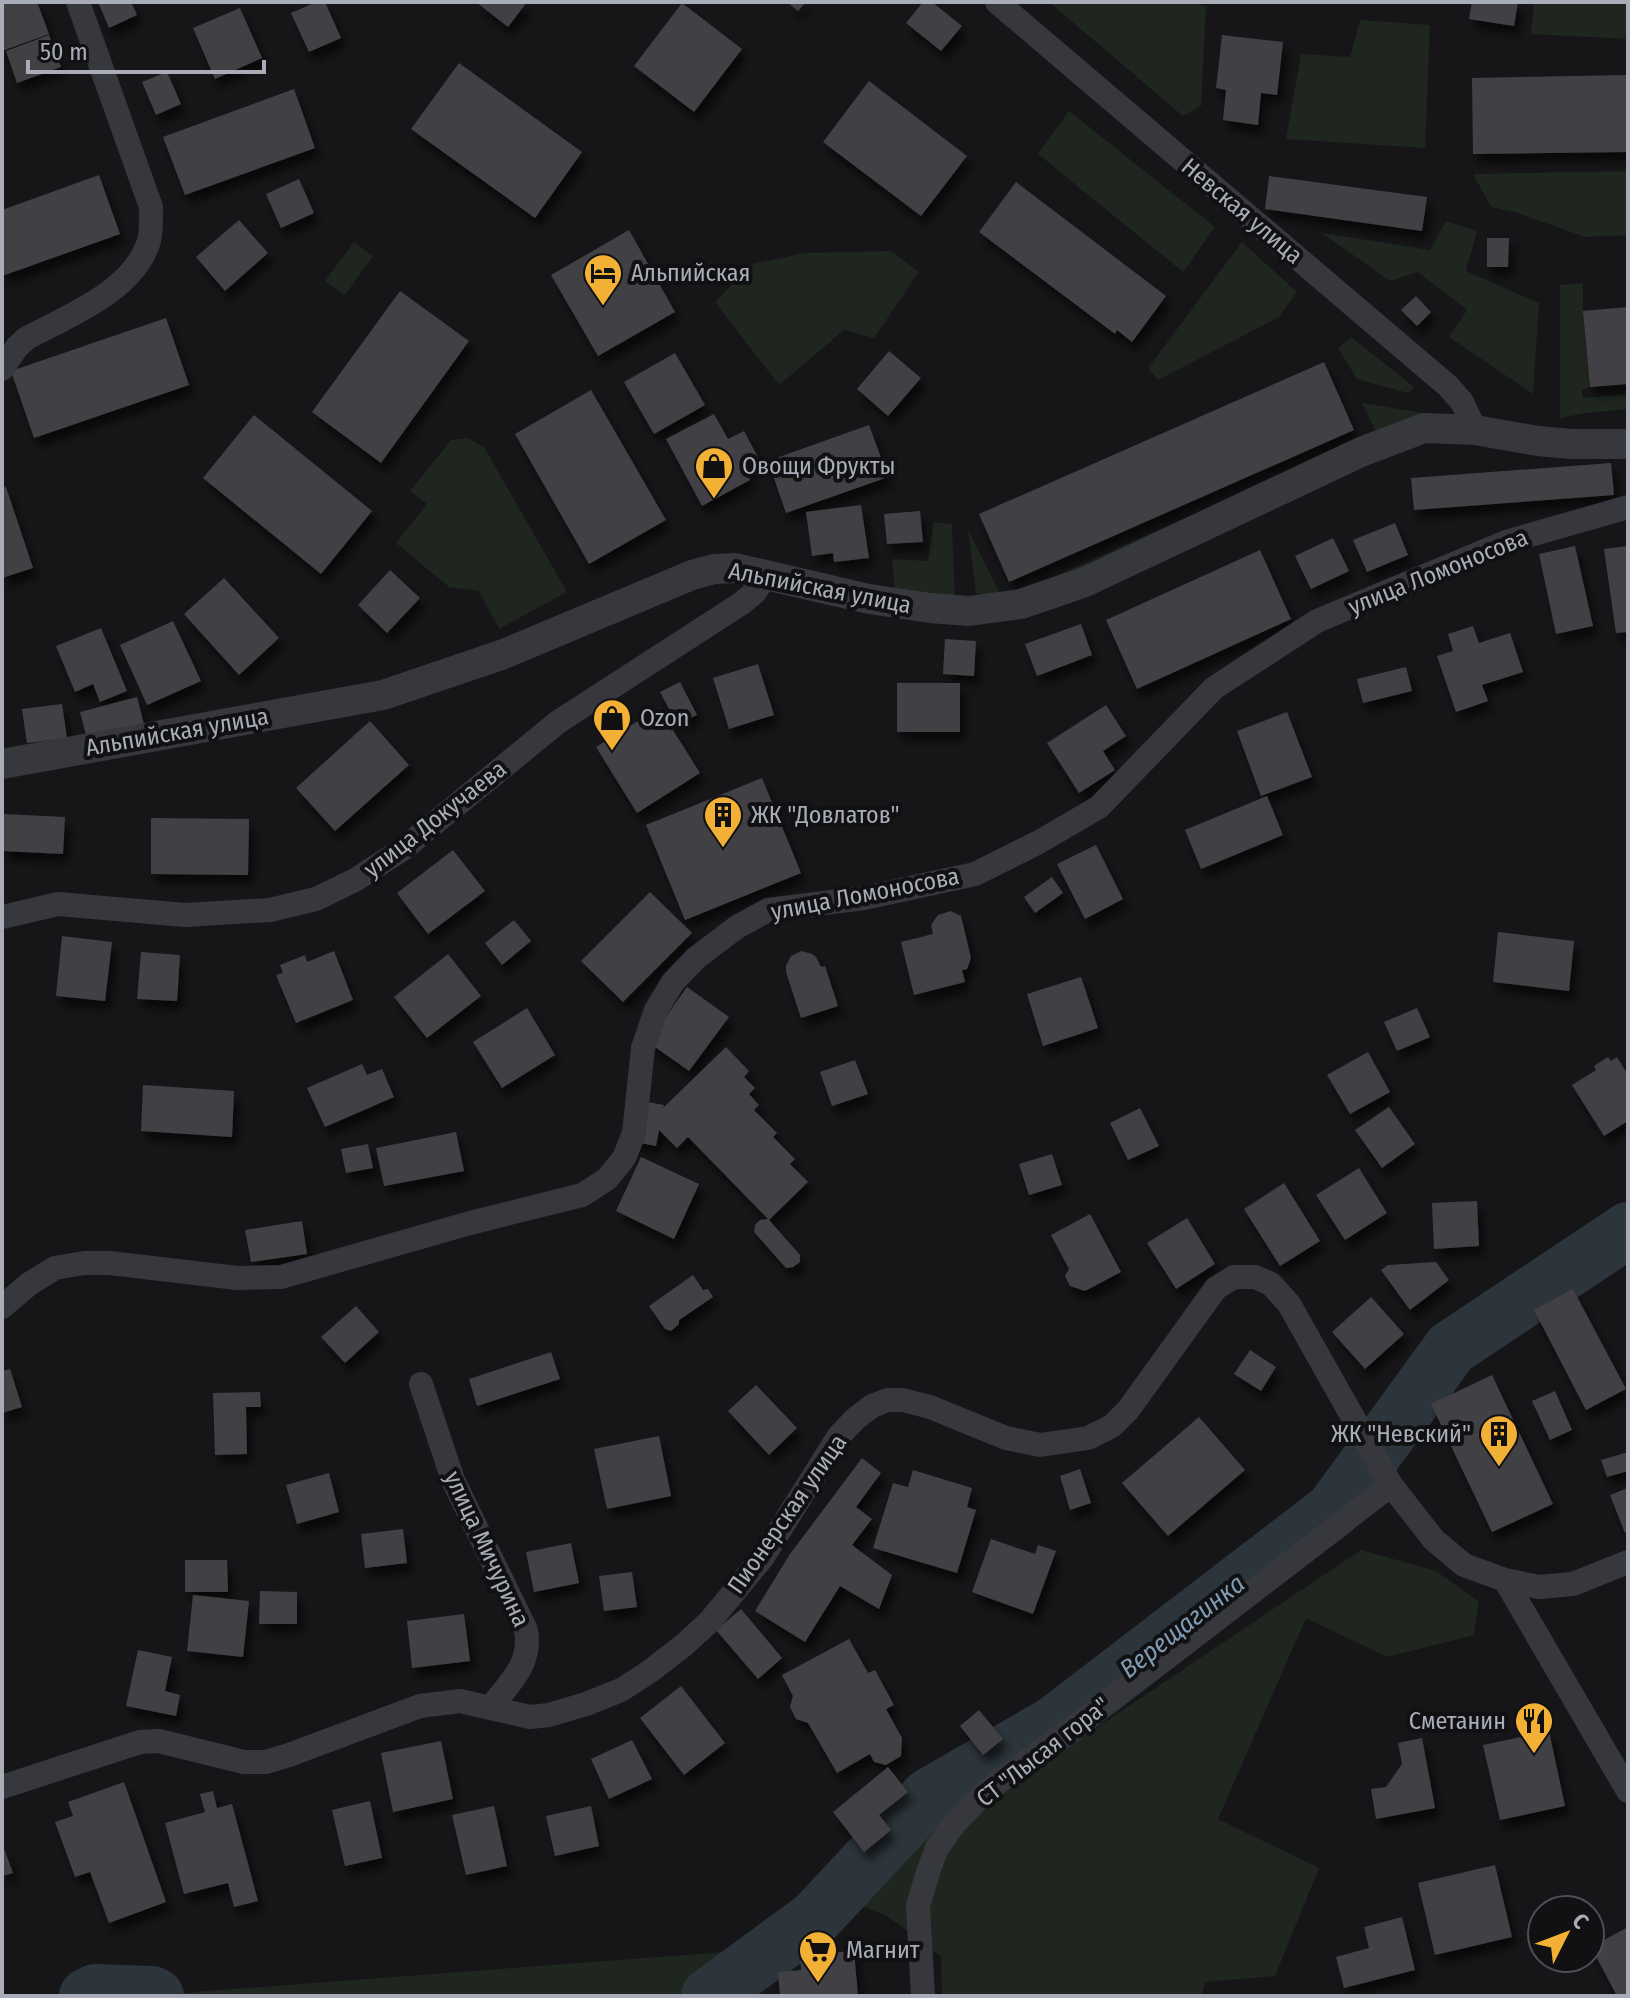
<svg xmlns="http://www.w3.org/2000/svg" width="1630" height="1998" viewBox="0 0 1630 1998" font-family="'Fira Sans Condensed',sans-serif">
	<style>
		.green { fill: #1e261f }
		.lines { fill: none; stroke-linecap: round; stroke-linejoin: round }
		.river { stroke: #2c353c; stroke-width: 56 }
		.building { fill: #404145; filter: url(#shadow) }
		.minor { stroke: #37383d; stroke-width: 24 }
		.tertiary { stroke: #37383d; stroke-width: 30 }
		.labels { text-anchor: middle; stroke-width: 8; stroke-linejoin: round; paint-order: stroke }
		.street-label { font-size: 24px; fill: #a8adb8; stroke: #111113 }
		.poi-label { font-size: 24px; fill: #a8adb8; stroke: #111113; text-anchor: start }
		.water-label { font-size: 26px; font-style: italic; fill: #7f9bb3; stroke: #111113 }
	</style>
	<defs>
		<filter id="shadow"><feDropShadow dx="5" dy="9" stdDeviation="4" flood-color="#0009"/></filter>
	</defs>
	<rect width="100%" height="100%" fill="#161618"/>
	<g class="green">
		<polygon points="1049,2 1185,2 1206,6 1201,106 1183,116"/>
		<polygon points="1534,2 1628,2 1628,39 1531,34"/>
		<polygon points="1360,20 1430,25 1425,148 1286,139 1301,54 1350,57"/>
		<polygon points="1069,111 1215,227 1183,272 1038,154"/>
		<polygon points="1628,171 1628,235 1585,237 1515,212 1491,207 1473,174"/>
		<polygon points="1446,221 1477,231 1466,271 1539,303 1533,394 1449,337 1467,310 1418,272 1390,281 1322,233 1430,250"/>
		<polygon points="354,242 373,256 345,295 325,281"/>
		<polygon points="1242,242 1297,292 1279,317 1158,380 1148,368"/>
		<polygon points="891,251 919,272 874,338 844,330 779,385 715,302 752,264 805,253"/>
		<polygon points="1583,283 1583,311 1590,387 1582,390 1583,398 1628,394 1628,409 1586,413 1560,418 1560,285"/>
		<polygon points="1351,337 1414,387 1408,393 1357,379 1338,348"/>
		<polygon points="1362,403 1442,416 1440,422 1409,426 1377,439 1095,569 1021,598 997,602 1000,596 976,593 968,529 1001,596 1009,597 1376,432"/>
		<polygon points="468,438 484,447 567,592 499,629 479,591 449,587 396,543 427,504 410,491 451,440"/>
		<polygon points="934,522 952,524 955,604 895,593 892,559 928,561"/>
		<polygon points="1361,1550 1436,1571 1479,1602 1474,1635 1387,1657 1306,1618 1218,1819 1319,1868 1275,1976 1205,1982 1202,1996 942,1996 941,1956 887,1916 849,1901 723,1996 160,1996 206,1991 738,1951 887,1854 999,1793"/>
	</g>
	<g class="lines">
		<g class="river">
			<polyline points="87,1996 95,1992 152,1994 156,1996"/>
			<polyline points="709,1996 815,1918 929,1796 1054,1724 1333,1510 1451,1348 1628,1230"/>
		</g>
	</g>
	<g class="building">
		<polygon points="2,2 37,2 49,34 2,51"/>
		<polygon points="98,2 131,2 137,15 109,28"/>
		<polygon points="316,2 325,2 341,38 309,52 291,13"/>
		<polygon points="476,2 527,2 508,27"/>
		<polygon points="787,2 806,2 798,11"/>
		<polygon points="923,2 932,2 962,26 941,51 906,23"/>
		<polygon points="1472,2 1518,2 1514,26 1469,19"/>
		<polygon points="682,3 742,49 694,112 634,66"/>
		<polygon points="240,8 262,58 215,79 193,28"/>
		<polygon points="49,35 61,67 17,83 6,51"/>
		<polygon points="1222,35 1283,42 1277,95 1261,93 1258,125 1223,120 1226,90 1216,88"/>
		<polygon points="459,63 582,152 535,218 411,129"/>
		<polygon points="167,72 181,104 156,115 142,82"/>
		<polygon points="1628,75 1628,152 1473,154 1472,78"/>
		<polygon points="869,81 967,156 921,216 823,142"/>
		<polygon points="294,89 315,148 185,195 163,137"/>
		<polygon points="99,175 120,234 2,276 2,210"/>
		<polygon points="1269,176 1427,197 1422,231 1265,209"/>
		<polygon points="299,179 314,213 281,228 266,194"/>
		<polygon points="1016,182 1166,296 1132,342 1117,330 1115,334 979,232"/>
		<polygon points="239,220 268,253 225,291 196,257"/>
		<polygon points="629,230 675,312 598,356 551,275"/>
		<polygon points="1487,238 1509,238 1508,267 1487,267"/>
		<polygon points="400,291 469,341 381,463 312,412"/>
		<polygon points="1416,296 1431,312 1417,326 1401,310"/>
		<polygon points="1628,307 1628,384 1590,387 1583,311"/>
		<polygon points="166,318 189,385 34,438 11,371"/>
		<polygon points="889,351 921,378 888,416 857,389"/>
		<polygon points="675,353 705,405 654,434 624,382"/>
		<polygon points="1324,362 1354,430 1009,582 979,514"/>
		<polygon points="591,390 666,520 589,564 515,434"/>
		<polygon points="714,414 728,439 744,431 760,461 744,469 750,480 702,506 666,439"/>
		<polygon points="254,415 372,511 321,574 203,478"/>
		<polygon points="869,425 888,477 786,513 768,461"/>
		<polygon points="1611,463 1614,495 1414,510 1411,478"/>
		<polygon points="6,487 33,568 2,578 2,488"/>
		<polygon points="861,505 869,558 834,562 833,553 812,556 806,512"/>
		<polygon points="920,511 923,542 887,544 884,514"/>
		<polygon points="1395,523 1408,555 1367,572 1353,540"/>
		<polygon points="1333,538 1349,571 1311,589 1295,556"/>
		<polygon points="1575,546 1593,626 1556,634 1539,554"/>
		<polygon points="1628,546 1628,632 1616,633 1604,549"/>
		<polygon points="1260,550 1291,619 1137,689 1106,620"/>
		<polygon points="390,570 420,598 387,633 358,605"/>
		<polygon points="224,578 279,638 239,675 184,614"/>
		<polygon points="173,621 201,681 147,705 120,645"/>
		<polygon points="1081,624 1092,655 1037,676 1025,644"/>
		<polygon points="1473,626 1479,643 1510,633 1523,672 1482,685 1488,701 1456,712 1437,656 1453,651 1448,634"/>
		<polygon points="101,628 127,691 100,702 93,684 75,692 56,646"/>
		<polygon points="945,639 976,641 974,676 943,674"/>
		<polygon points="758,664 774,715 729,729 713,678"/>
		<polygon points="1406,667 1412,691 1363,703 1357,679"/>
		<polygon points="680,682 697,715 677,724 660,692"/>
		<rect x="897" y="683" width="63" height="49"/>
		<polygon points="137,697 146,732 89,746 80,712"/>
		<polygon points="62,704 67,738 27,743 22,709"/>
		<polygon points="1106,705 1126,736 1103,751 1115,770 1079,793 1047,743"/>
		<polygon points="659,708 700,773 637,813 596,747"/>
		<polygon points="1287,712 1312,777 1261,796 1237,731"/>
		<polygon points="370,721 409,765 335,831 296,788"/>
		<polygon points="762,778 801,873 685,920 646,825"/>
		<polygon points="1267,796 1283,835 1201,869 1185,830"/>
		<polygon points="4,814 65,817 63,854 2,851"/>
		<polygon points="151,818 249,819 248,875 151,874"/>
		<polygon points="1096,845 1123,899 1085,919 1057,864"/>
		<polygon points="453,850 485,891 428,934 397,893"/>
		<polygon points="1052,877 1063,893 1035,913 1024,897"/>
		<polygon points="650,892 692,933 623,1002 581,961"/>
		<polygon points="951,911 961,916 971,958 967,969 962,970 965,982 914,995 901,942 933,934 931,925 938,915"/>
		<polygon points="514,920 531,941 502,965 485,943"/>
		<polygon points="1498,932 1574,941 1569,991 1493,982"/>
		<polygon points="62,936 112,942 105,1001 56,996"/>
		<polygon points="334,951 353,1000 296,1023 276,975 283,973 280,965 305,955 307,962"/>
		<polygon points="801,951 812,954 816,957 821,967 825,966 838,1006 801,1018 786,972 786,966 791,956"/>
		<polygon points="141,952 180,955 177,1001 137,999"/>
		<polygon points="448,954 481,996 427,1038 394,997"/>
		<polygon points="1081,977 1098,1028 1043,1046 1027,994"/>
		<polygon points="687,987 729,1017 689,1071 648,1042"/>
		<polygon points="527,1008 555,1055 502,1088 473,1042"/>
		<polygon points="1417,1008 1430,1037 1397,1051 1384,1022"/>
		<polygon points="726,1047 749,1071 744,1077 755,1088 749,1094 759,1105 754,1110 777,1133 773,1137 795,1159 790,1164 808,1182 769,1220 800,1255 800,1262 793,1267 786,1268 754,1232 755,1225 760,1220 768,1219 688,1137 677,1148 659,1130 656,1146 630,1141 637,1100 664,1105 663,1108"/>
		<polygon points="1368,1052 1390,1092 1350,1114 1327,1075"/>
		<polygon points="1608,1057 1611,1061 1617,1057 1628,1075 1628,1121 1604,1136 1572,1085 1596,1070 1594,1066"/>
		<polygon points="855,1060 868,1094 832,1106 820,1072"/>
		<polygon points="362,1064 367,1075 382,1069 394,1097 325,1127 307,1088"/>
		<polygon points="143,1085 234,1091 232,1137 141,1131"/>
		<polygon points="1389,1107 1415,1144 1382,1168 1355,1130"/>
		<polygon points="1140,1108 1159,1146 1128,1160 1110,1123"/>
		<polygon points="456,1132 464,1171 384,1186 376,1148"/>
		<polygon points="368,1144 373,1168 346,1173 341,1149"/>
		<polygon points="1052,1154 1062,1185 1029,1195 1019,1164"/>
		<polygon points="641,1157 699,1184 674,1239 616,1211"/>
		<polygon points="1359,1168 1387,1213 1345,1240 1316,1195"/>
		<polygon points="1284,1183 1320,1241 1280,1266 1244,1209"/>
		<polygon points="1477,1201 1479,1246 1434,1249 1432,1203"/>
		<polygon points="1090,1214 1121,1272 1085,1291 1070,1286 1065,1276 1069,1269 1051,1235"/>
		<polygon points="1187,1218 1215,1264 1176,1289 1147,1243"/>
		<polygon points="302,1221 307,1254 251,1262 245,1230"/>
		<polygon points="1436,1262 1449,1280 1410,1310 1381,1270 1388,1265"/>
		<polygon points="693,1275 703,1290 708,1289 713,1297 679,1320 679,1324 671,1331 665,1329 649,1306"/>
		<polygon points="1573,1289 1626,1389 1586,1410 1534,1310"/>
		<polygon points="1371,1297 1404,1334 1365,1369 1332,1332"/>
		<polygon points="356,1306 379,1332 345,1363 321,1337"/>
		<polygon points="1250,1350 1276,1367 1261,1391 1234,1374"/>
		<polygon points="551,1352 560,1379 477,1406 469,1379"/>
		<polygon points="10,1369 22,1407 2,1413 2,1371"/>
		<polygon points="1492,1375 1553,1504 1492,1532 1431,1404"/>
		<polygon points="756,1385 797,1428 769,1455 728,1411"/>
		<polygon points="1555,1391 1572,1430 1550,1440 1532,1401"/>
		<polygon points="260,1392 261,1407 246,1407 247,1454 215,1455 213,1393"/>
		<polygon points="1199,1417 1245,1470 1168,1536 1122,1483"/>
		<polygon points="659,1436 671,1496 607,1509 594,1449"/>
		<polygon points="1628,1452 1628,1471 1607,1477 1601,1460"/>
		<polygon points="862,1458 881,1473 856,1507 872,1519 852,1545 892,1575 879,1609 840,1586 805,1642 755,1611 790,1554"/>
		<polygon points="1080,1469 1091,1503 1070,1510 1060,1476"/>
		<polygon points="913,1470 972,1488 967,1507 976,1510 957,1573 873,1548 893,1483 908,1487"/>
		<polygon points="329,1473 339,1512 297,1524 286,1485"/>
		<polygon points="1628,1488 1628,1531 1625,1533 1610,1495"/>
		<polygon points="403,1529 407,1563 365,1568 361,1534"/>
		<polygon points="991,1539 1035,1554 1038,1545 1056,1551 1033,1614 972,1592"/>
		<polygon points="571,1543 579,1583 534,1592 526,1552"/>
		<polygon points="185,1560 227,1560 228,1592 185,1592"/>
		<polygon points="632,1572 637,1607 604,1611 599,1576"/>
		<polygon points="260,1591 297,1592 297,1624 259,1624"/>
		<polygon points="193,1595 249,1601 243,1657 187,1651"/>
		<polygon points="741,1609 782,1658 758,1679 716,1630"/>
		<polygon points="464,1614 470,1661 412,1668 407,1621"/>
		<polygon points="849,1639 868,1673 875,1670 894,1705 886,1709 902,1738 901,1756 886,1765 874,1762 870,1754 837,1773 808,1723 796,1719 790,1707 793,1696 782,1675"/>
		<polygon points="138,1650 172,1657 165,1691 180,1695 176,1716 126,1706"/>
		<polygon points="681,1686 725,1743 684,1775 640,1718"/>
		<polygon points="979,1710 1003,1739 983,1755 960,1726"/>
		<polygon points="1549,1731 1565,1806 1500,1820 1483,1745"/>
		<polygon points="1422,1738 1435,1808 1376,1819 1371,1789 1386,1787 1402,1764 1398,1743"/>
		<polygon points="632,1740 652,1779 609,1799 591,1759"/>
		<polygon points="441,1741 453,1799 393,1812 381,1753"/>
		<polygon points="888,1767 908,1792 879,1815 891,1830 864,1852 833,1812"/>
		<polygon points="124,1782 166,1902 109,1923 90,1872 75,1877 55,1822 73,1816 68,1802"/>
		<polygon points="213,1791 217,1808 232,1804 258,1901 234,1907 228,1883 184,1894 165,1823 205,1812 200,1794"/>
		<polygon points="370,1801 382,1858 345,1866 332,1810"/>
		<polygon points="494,1806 507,1866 466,1875 452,1815"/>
		<polygon points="591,1806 599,1846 555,1856 546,1816"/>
		<polygon points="2,1843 13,1873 2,1876"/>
		<polygon points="1495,1865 1512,1937 1435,1955 1418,1883"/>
		<polygon points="1402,1917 1415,1970 1344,1988 1336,1957 1369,1948 1364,1927"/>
		<polygon points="1628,1927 1628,1996 1617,1996 1591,1947"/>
		<polygon points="854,1951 858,1996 780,1996 778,1972 801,1970 800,1955"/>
	</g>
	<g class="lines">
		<g class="minor">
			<polyline points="997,2 1448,386 1462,402 1475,430"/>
			<path d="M2 369 17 347 27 338C68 316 131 292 148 244 152 233 151 219 151 207L78 2"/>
			<polyline points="2,917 58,904 185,915 270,910 316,899 355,880 403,849 558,722 742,603 755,592 766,575"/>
			<polyline points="2,1307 29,1284 55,1268 84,1263 110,1263 237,1278 281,1277 470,1223 582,1195 607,1179 624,1158 634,1133 643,1048 656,1010 673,982 696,958 737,927 768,910 864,898 975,874 1039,842 1099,807 1214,688 1317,621 1506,542 1628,507"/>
			<path d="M421 1384 453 1480 526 1630C532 1664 510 1682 491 1707"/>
			<polyline points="1505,1580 1628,1791"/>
			<polyline points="2,1787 140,1742 159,1741 244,1762 266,1762 289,1755 420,1706 460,1701 530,1717 549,1715 586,1704 621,1690 649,1672 684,1645 710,1621 763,1557 838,1437 855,1419 872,1406 888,1400 903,1400 930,1407 1006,1438 1040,1445 1088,1438 1112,1426 1128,1410 1216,1288 1234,1277 1255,1277 1271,1284 1289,1304 1391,1485 1434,1540 1464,1565 1505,1580 1539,1587 1573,1584 1628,1562"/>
			<polyline points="923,1996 918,1906 929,1869 937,1848 954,1824 985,1792 1158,1664 1391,1485"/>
		</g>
		<polyline class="tertiary" points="2,764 383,695 504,654 692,575 714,569 735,568 869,599 930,608 969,611 1021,604 1085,582 1361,452 1424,428 1475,430 1538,441 1571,444 1628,444"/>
	</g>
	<defs>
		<g id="hotel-pin" transform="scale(2)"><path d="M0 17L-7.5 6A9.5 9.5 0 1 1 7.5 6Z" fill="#f2b134" stroke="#111113"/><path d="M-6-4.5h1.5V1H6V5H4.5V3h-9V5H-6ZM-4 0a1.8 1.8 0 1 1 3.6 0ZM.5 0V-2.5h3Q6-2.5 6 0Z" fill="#111"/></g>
		<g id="shop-pin" transform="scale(2)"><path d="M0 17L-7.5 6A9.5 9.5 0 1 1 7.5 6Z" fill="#f2b134" stroke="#111113"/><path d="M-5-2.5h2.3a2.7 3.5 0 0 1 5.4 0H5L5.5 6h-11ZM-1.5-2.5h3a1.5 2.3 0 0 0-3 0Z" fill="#111"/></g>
		<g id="building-pin" transform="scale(2)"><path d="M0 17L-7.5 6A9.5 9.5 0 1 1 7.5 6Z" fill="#f2b134" stroke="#111113"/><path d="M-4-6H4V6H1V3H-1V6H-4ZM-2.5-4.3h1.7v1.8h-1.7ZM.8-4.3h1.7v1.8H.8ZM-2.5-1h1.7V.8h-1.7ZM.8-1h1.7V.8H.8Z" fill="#111"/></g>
		<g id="restaurant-pin" transform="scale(2)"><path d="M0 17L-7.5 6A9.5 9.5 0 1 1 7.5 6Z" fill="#f2b134" stroke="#111113"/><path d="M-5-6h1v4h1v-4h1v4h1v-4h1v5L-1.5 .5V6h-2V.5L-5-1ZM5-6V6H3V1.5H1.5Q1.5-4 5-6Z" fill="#111"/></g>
		<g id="supermarket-pin" transform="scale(2)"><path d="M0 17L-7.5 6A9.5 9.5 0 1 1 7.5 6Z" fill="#f2b134" stroke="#111113"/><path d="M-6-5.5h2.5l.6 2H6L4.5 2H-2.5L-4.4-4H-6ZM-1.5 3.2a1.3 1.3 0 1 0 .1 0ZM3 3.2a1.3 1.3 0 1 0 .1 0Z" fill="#111"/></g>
	</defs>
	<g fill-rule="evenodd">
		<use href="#hotel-pin" x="603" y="273"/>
		<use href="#shop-pin" x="714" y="466"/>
		<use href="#shop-pin" x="612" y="718"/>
		<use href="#building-pin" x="723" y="815"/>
		<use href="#building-pin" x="1499" y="1434"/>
		<use href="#restaurant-pin" x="1534" y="1721"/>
		<use href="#supermarket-pin" x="818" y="1950"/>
	</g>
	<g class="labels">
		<g class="street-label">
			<text transform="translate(1242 211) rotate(40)" y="8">Невская улица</text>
			<text transform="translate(1438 572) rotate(-22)" y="8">улица Ломоносова</text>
			<text transform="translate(820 588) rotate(11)" y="8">Альпийская улица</text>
			<text transform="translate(177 732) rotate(-10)" y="8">Альпийская улица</text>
			<text transform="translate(435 819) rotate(-38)" y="8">улица Докучаева</text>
			<text transform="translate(865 894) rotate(-11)" y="8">улица Ломоносова</text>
			<text transform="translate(787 1514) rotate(-55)" y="8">Пионерская улица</text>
			<text transform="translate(487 1549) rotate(65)" y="8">улица Мичурина</text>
			<text transform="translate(1043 1752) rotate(-38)" y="8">СТ "Лысая гора"</text>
		</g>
		<g class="poi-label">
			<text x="631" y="281">Альпийская</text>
			<text x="742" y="474">Овощи Фрукты</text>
			<text x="640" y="726">Ozon</text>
			<text x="751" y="823">ЖК "Довлатов"</text>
			<text x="1471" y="1442" text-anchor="end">ЖК "Невский"</text>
			<text x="1506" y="1729" text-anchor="end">Сметанин</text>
			<text x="846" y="1958">Магнит</text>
		</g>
		<g class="water-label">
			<text transform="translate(1182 1626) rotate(-38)" y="9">Верещагинка</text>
		</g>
	</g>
	<rect width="1630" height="1998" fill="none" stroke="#a8adb8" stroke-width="8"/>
	<g transform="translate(1566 1934) rotate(48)"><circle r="38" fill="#111113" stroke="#4d4f55" stroke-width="2"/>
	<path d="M0-6L14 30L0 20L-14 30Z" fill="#f2b134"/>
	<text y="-12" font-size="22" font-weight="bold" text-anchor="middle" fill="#a8adb8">С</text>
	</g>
	<path d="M28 60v12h236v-12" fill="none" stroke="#a8adb8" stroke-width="4"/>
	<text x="40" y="60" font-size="24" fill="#a8adb8" stroke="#111113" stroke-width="6" paint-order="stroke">50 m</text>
</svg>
